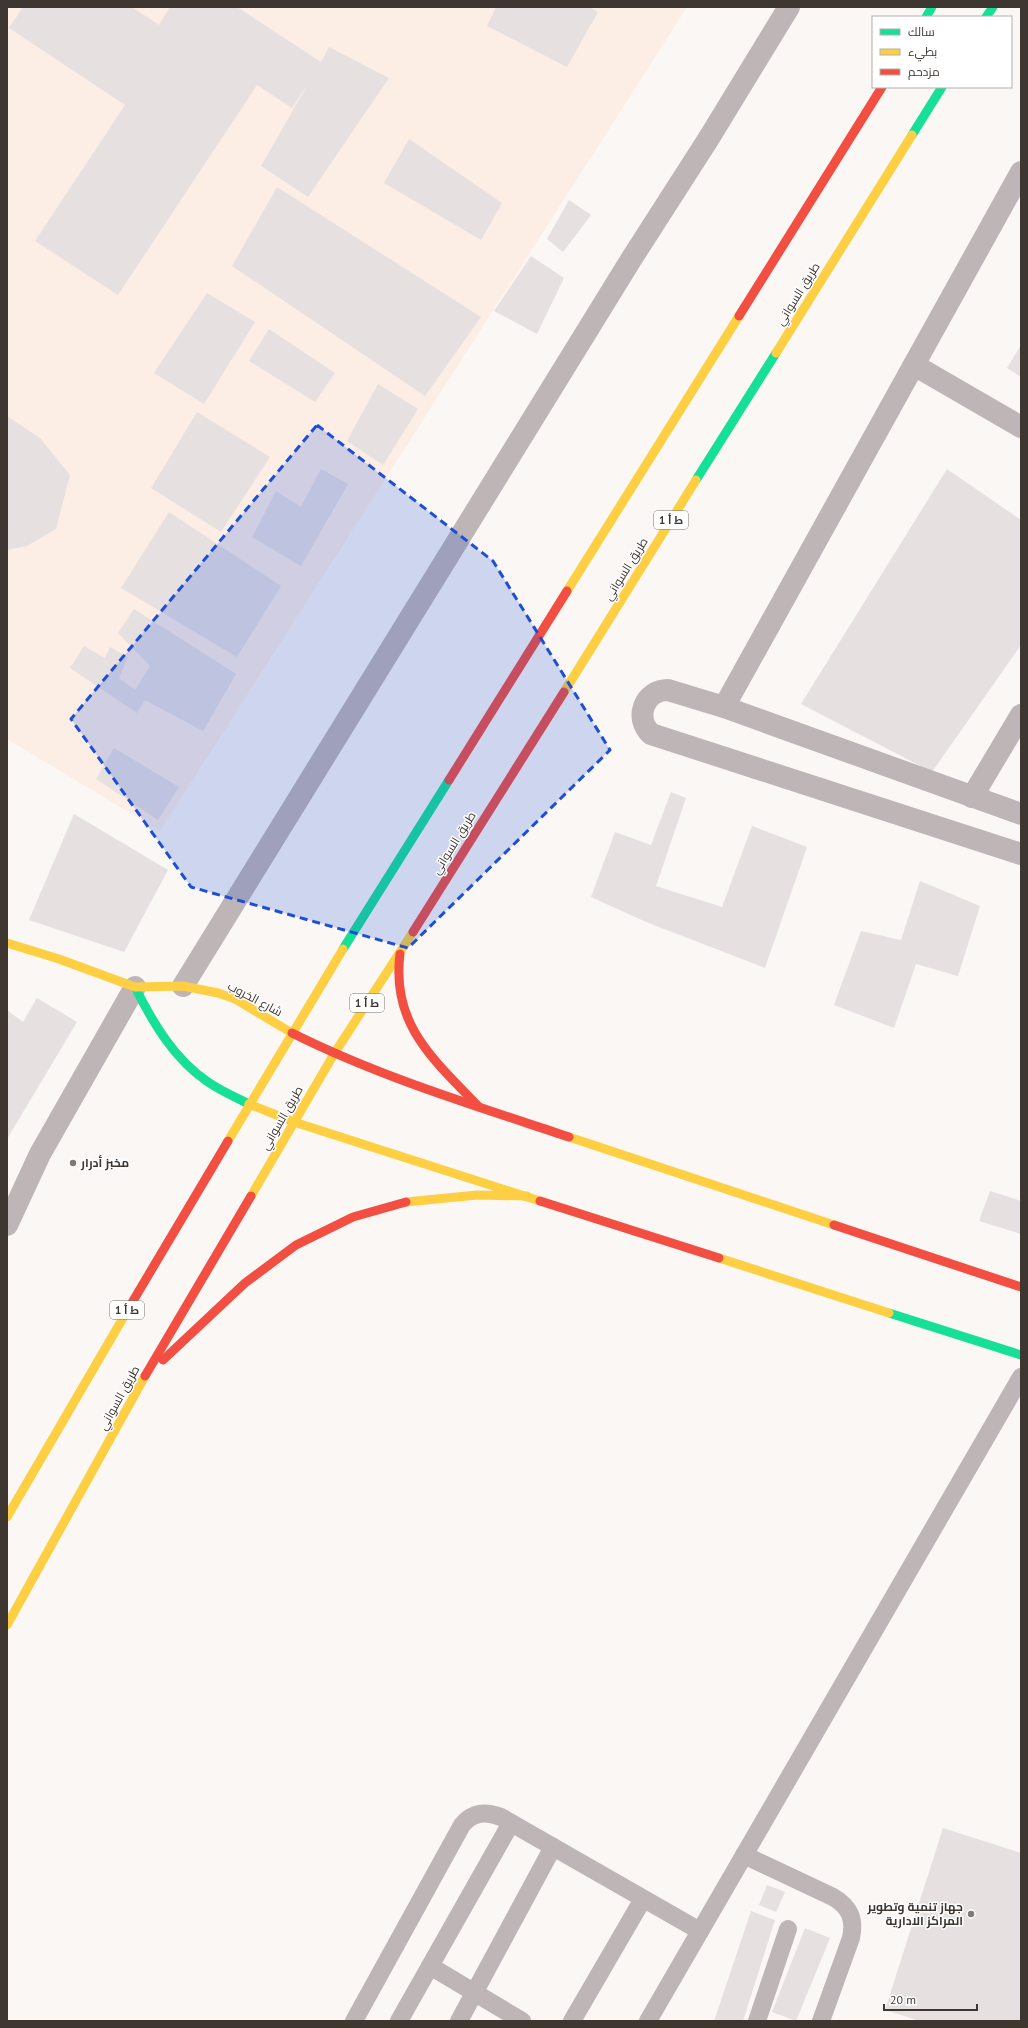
<svg xmlns="http://www.w3.org/2000/svg" width="1028" height="2028" viewBox="0 0 1028 2028" font-family="'PT Sans',Cairo,sans-serif">
	<style>
		.built { fill: #fceee5 }
		.building { fill: #e7e0e1 }
		.lines { fill: none; stroke-linecap: round; stroke-linejoin: round }
		.lane { stroke: #beb5b6; stroke-width: 18 }
		.street { stroke: #beb5b6; stroke-width: 22 }
		.fast { stroke: #16e098; stroke-width: 9 }
		.slow { stroke: #ffcf43; stroke-width: 9 }
		.jam { stroke: #f24e42; stroke-width: 9 }
		.marked { fill: #1d4ed8; fill-opacity: 0.2; stroke: #1d4ed8; stroke-width: 3; stroke-dasharray: 8 5; stroke-linejoin: round }
		.poi-dot { fill: #807a75; stroke: #fff; stroke-width: 1.5 }
		.labels { text-anchor: middle; stroke-width: 3; stroke-linejoin: round; paint-order: stroke }
		.shield { fill: #fff; stroke: #77726f; stroke-width: 1 }
		.shield-label { font-size: 11px; font-weight: bold; fill: #3d3631 }
		.street-label { font-size: 12px; fill: #3d3631; stroke: #fff }
		.poi-label { font-size: 12px; font-weight: bold; fill: #3d3631; stroke: #fff; text-anchor: start }
	</style>
	<rect width="100%" height="100%" fill="#fbf7f4"/>
	<polygon class="built" points="7,7 687,7 160,831 7,739"/>
	<g class="building">
		<polygon points="23,7 132,7 159,25 170,7 237,7 321,62 329,47 389,78 308,197 261,166 308,84 292,108 257,85 118,295 35,241 125,105 9,28"/>
		<polygon points="496,7 589,7 598,12 567,67 487,26"/>
		<polygon points="409,139 502,203 481,240 384,183"/>
		<polygon points="277,187 481,317 425,396 232,266"/>
		<polygon points="569,200 591,215 563,252 547,239"/>
		<polygon points="531,256 564,278 537,334 494,311"/>
		<polygon points="207,293 255,322 204,404 154,373"/>
		<polygon points="269,329 335,373 315,402 249,361"/>
		<polygon points="1021,345 1021,377 1007,368"/>
		<polygon points="378,384 418,409 383,465 347,441"/>
		<polygon points="197,412 270,457 221,532 151,488"/>
		<polygon points="7,416 40,438 70,475 56,529 27,546 7,550"/>
		<polygon points="321,469 348,484 301,566 252,537 276,491 301,507"/>
		<polygon points="947,469 1021,520 1021,645 932,772 801,704"/>
		<polygon points="169,512 281,586 237,657 121,588"/>
		<polygon points="134,609 236,674 203,731 145,700 137,713 70,668 84,646 105,658 110,647 128,657 119,678 135,690 150,666 118,633"/>
		<polygon points="114,748 179,787 158,820 96,779"/>
		<polygon points="671,792 686,798 656,886 722,907 752,826 807,847 765,968 646,922 591,897 615,832 651,845"/>
		<polygon points="74,814 168,870 124,952 29,920"/>
		<polygon points="920,881 980,906 958,976 916,964 894,1028 834,1005 861,931 901,940"/>
		<polygon points="37,998 77,1022 7,1139 7,1010 23,1022"/>
		<polygon points="990,1191 1021,1201 1021,1234 979,1221"/>
		<polygon points="943,1828 1021,1853 1021,2021 920,2021 885,2010"/>
		<polygon points="767,1885 785,1892 776,1912 759,1905"/>
		<polygon points="751,1911 775,1920 743,2021 714,2021"/>
		<polygon points="805,1928 830,1938 796,2021 772,2012"/>
	</g>
	<g class="lines">
		<g class="lane">
			<path d="M744 1855 833 1897C850 1907 855 1919 851 1938L821 2021"/>
			<polyline points="430,1966 522,2021"/>
			<path d="M354 2021 462 1825C473 1812 485 1811 501 1817L700 1931"/>
			<polyline points="399,2021 511,1823"/>
			<polyline points="459,2021 553,1847"/>
			<polyline points="572,2021 643,1899"/>
			<polyline points="648,2021 1021,1377"/>
			<polyline points="757,2021 788,1929"/>
		</g>
		<g class="street">
			<polyline points="914,365 1021,427"/>
			<polyline points="724,707 1021,172"/>
			<polyline points="972,797 1021,715"/>
			<path d="M1021 814 724 707 668 690C644 690 634 718 651 734L1021 854"/>
			<polyline points="183,986 632,258 709,138 789,7"/>
			<polyline points="7,1225 40,1154 135,987"/>
		</g>
		<g class="fast">
			<polyline points="926,17 932,7"/>
			<polyline points="986,17 993,7"/>
			<polyline points="912,135 942,87"/>
			<polyline points="696,480 776,353"/>
			<polyline points="343,949 449,780"/>
			<path d="M135 987C153 1023 174 1059 208 1082 221 1091 235 1097 249 1104"/>
			<polyline points="889,1313 1021,1355"/>
		</g>
		<g class="slow">
			<polyline points="776,353 912,135"/>
			<polyline points="567,591 739,316"/>
			<polyline points="564,692 696,480"/>
			<polyline points="7,943 59,959 135,987 183,986 218,993 235,999 292,1033"/>
			<polyline points="249,1104 294,1122 540,1201"/>
			<polyline points="569,1137 834,1225"/>
			<polyline points="228,1141 343,949"/>
			<polyline points="251,1196 334,1054 413,932"/>
			<polyline points="406,1202 477,1195 527,1196"/>
			<polyline points="719,1258 889,1313"/>
			<polyline points="7,1517 130,1306"/>
			<polyline points="7,1625 145,1376"/>
		</g>
		<g class="jam">
			<polyline points="739,316 882,87"/>
			<polyline points="449,780 567,591"/>
			<polyline points="413,932 564,692"/>
			<path d="M400 954C391 1025 434 1060 479 1107"/>
			<path d="M292 1033C380 1077 476 1106 569 1137"/>
			<polyline points="540,1201 719,1258"/>
			<polyline points="834,1225 1021,1287"/>
			<polyline points="130,1306 228,1141"/>
			<polyline points="163,1360 245,1283 296,1245 353,1217 406,1202"/>
			<polyline points="145,1376 251,1196"/>
		</g>
	</g>
	<path class="marked" d="M317 425 493 561 610 750 408 948 191 887 71 719Z"/>
	<g class="poi-dot">
		<circle cx="73" cy="1163" r="4"/>
		<circle cx="971" cy="1914" r="4"/>
	</g>
	<g class="labels">
		<g class="shield">
			<rect x="654" y="511" width="34" height="18" rx="3"/>
			<rect x="350" y="994" width="34" height="18" rx="3"/>
			<rect x="110" y="1301" width="34" height="18" rx="3"/>
		</g>
		<g class="shield-label">
			<text x="671" y="524">ط أ 1</text>
			<text x="367" y="1007">ط أ 1</text>
			<text x="127" y="1314">ط أ 1</text>
		</g>
		<g class="street-label">
			<text transform="translate(798 294) rotate(-58)" y="4">طريق السواني</text>
			<text transform="translate(626 569) rotate(-58)" y="4">طريق السواني</text>
			<text transform="translate(454 843) rotate(-58)" y="4">طريق السواني</text>
			<text transform="translate(255 999) rotate(28)" y="4">شارع الخروب</text>
			<text transform="translate(282 1118) rotate(-60)" y="4">طريق السواني</text>
			<text transform="translate(119 1398) rotate(-61)" y="4">طريق السواني</text>
		</g>
		<g class="poi-label">
			<text x="81" y="1167">مخبز أدرار</text>
			<text x="963" y="1911" text-anchor="end">جهاز تنمية وتطوير<tspan x="963" dy="14">المراكز الادارية</tspan></text>
		</g>
	</g>
	<rect width="1028" height="2028" fill="none" stroke="#3d3631" stroke-width="16"/>
	<rect x="872" y="16" width="140" height="72" fill="#ffffff" stroke="#b1afad"/>
	<rect x="880" y="29" width="20" height="6" fill="#16e098" stroke="#b1afad"/>
	<text x="908" y="36" font-size="12" fill="#3d3631">سالك</text>
	<rect x="880" y="49" width="20" height="6" fill="#ffcf43" stroke="#b1afad"/>
	<text x="908" y="56" font-size="12" fill="#3d3631">بطيء</text>
	<rect x="880" y="69" width="20" height="6" fill="#f24e42" stroke="#b1afad"/>
	<text x="908" y="76" font-size="12" fill="#3d3631">مزدحم</text>
	<path d="M884 2004v6h93v-6" fill="none" stroke="#3d3631" stroke-width="2"/>
	<text x="890" y="2004" font-size="12" fill="#3d3631" stroke="#ffffff" stroke-width="3" paint-order="stroke">20 m</text>
</svg>
